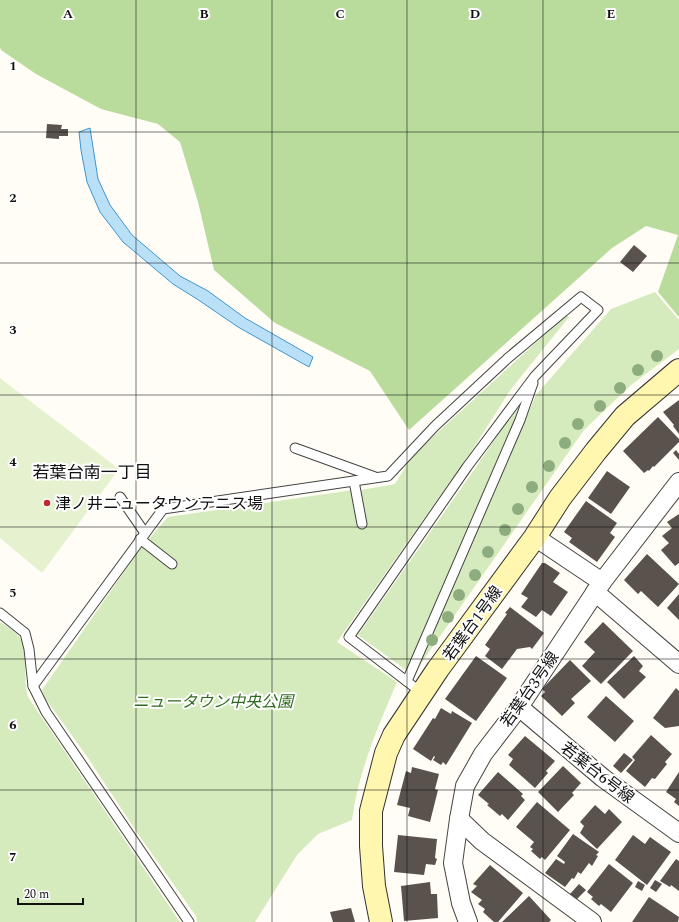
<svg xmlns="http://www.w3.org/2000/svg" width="679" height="922" viewBox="0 0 679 922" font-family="Spectral,'Noto Sans JP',serif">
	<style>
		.green { fill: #d5ebbd }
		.forest { fill: #b9dc9c }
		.pitch { fill: #e6f2cf }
		.water { fill: #b9e0f7; stroke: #3f96cf }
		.building { fill: #5a524d }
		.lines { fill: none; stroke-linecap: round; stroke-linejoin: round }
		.lane-casing { stroke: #444; stroke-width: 11 }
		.street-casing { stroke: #444; stroke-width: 20 }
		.secondary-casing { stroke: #333; stroke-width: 24 }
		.lane { stroke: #fff; stroke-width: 9 }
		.street { stroke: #fff; stroke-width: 18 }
		.secondary { stroke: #fff6b0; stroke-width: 22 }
		.tree { fill: #8dad7f }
		.grid { fill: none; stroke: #111; stroke-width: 1; stroke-opacity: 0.55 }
		.poi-dot { fill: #c4262e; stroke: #fff; stroke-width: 1.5 }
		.labels { text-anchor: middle; stroke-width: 4; stroke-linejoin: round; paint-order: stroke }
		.poi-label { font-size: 16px; fill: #111; stroke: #fff; text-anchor: start }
		.street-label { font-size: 16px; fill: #111; stroke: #fff }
		.park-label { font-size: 16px; font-style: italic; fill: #2f6b1f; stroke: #fff }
		.neighbourhood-label { font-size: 17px; fill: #111; stroke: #fff }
		.grid-label { font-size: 13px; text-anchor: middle; font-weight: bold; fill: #111; stroke: #fff; stroke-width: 4; stroke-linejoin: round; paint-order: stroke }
	</style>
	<rect width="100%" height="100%" fill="#fffdf5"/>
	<g class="green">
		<polygon points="655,292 679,320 679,349 631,385 584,430 420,665 417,664 476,534 536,395 611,309"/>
		<path d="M566 315 569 317 511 389 473 449 337 642 397 682C378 727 358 772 352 820L318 834 297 855 255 922H197L196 916 138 834 88 758 45 698 42 690 142 546 172 570 177 562 148 540 168 517 353 490 357 527 366 526 361 490 395 484 413 455Z"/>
		<polygon points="525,395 406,670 358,635 474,470"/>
		<path d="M0 622C6 626 16 632 20 638 28 652 23 679 28 697L180 922H0Z"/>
	</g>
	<polygon class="forest" points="0,0 679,0 679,317 658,292 678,235 646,226 612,248 409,430 370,371 275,323 214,270 198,202 180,142 158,124 101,109 36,74 1,50 0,47"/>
	<polygon class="pitch" points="0,378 119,469 42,573 0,538"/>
	<polygon class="water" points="90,128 98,179 110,205 132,235 180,276 208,291 245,318 313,357 309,367 238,327 197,299 173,284 123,242 100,212 87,182 81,150 79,132"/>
	<g class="building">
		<polygon points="47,124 62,125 61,129 68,129 68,136 59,136 59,139 46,138"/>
		<polygon points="634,245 647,256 633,272 620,262"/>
		<polygon points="679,400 679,434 673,426 674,425 663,412"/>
		<polygon points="658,417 679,439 679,442 654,467 653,466 649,471 648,470 644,473 623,451"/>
		<polygon points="676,450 679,454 679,460 673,453"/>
		<polygon points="607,471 630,487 611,514 588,498"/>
		<polygon points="586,501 617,523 610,533 615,537 597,562 569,542 572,538 564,532"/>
		<polygon points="679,514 679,563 675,566 661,550 669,543 662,536 672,528 667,522"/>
		<polygon points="647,554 679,584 658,607 641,591 638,594 624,580"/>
		<polygon points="542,563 545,563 560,573 553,582 568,592 551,616 542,610 536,617 521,607 528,598 521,594"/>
		<polygon points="679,594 679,620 667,608"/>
		<polygon points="510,607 544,633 532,649 530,647 517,649 502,669 485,656 490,649 485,645 507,614 505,613"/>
		<polygon points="603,622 633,651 601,684 582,666 595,652 584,642"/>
		<polygon points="476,656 507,678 476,721 445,699"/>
		<polygon points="634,656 643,666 639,671 646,677 624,699 607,682"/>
		<polygon points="570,660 591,681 571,699 575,703 562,716 541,696 545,692 542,689"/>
		<polygon points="676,688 679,691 679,726 665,728 653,718"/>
		<polygon points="606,696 634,721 615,742 587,717"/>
		<polygon points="441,708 451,714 452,711 472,723 446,765 443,762 441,765 433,760 435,757 434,756 431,761 413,749 433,718 435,719"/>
		<polygon points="651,735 672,754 665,762 667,764 655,779 652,778 645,787 626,771 635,760 632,757"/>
		<polygon points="525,736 555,761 546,771 548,773 535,788 509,765 513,759 508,755"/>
		<polygon points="624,753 633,760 621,773 613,766"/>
		<polygon points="563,766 581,783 572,793 574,795 558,812 538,792"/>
		<polygon points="412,767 439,774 435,789 438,790 430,822 408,816 410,808 397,805 406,771 411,773"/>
		<polygon points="498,772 523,794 521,796 525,800 508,820 502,814 500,816 487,805 489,804 478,795"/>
		<polygon points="679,772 679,806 674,802 676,799 666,792"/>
		<polygon points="537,802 570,830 545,860 542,857 540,859 531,851 533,849 530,847 534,842 516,827"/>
		<polygon points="595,805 605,814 609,809 622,822 597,849 580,833 584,826 580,822"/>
		<polygon points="573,834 599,852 596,855 598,856 592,866 589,863 581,874 578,872 574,879 572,878 565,887 545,873 556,859 564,864 565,862 557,856"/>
		<polygon points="398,835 437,839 435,858 437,859 435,865 426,864 424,875 394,872"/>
		<polygon points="633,835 645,844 650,837 671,852 647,885 615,860"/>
		<polygon points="676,859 679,861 679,891 671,885 670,887 660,881"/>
		<polygon points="609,864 633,883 611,912 601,904 599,906 591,899 593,897 587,892"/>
		<polygon points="490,865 523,893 498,922 494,922 483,912 485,909 478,904 482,900 471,892 477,886 473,884"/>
		<polygon points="655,880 662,884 656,892 650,888"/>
		<polygon points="638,881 645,885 642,891 635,887"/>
		<polygon points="430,882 431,894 437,894 438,918 404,921 401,886"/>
		<polygon points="579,884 586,890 576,900 570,894"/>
		<polygon points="529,896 551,920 549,922 502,922"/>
		<polygon points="649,897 679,917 678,922 632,922"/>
		<polygon points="351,908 355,922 333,922 330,912"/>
	</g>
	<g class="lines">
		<g class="lane-casing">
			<g id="lane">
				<polyline points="295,448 375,477"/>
				<polyline points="354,481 362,524"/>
				<polyline points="120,497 145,533"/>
				<polyline points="140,539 172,564"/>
				<polyline points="0,613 25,633 29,649 33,686 46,712 189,922"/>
				<polyline points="407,681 520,420 533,383"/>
				<polyline points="33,686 163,509 388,476 435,426 508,358 581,297 598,310 535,376 467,467 349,637 422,693"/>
			</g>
		</g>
		<g class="street-casing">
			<g id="street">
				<polyline points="535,537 602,582"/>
				<polyline points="595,592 679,664"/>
				<polyline points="519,707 603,778 679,833"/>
				<polyline points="459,819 482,841 592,922"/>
				<polyline points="468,922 461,903 453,863 459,819 465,786 483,754 519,707 602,582 679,482"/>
			</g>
		</g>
		<g class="secondary-casing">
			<polyline id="secondary" points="381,922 374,886 371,846 371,811 386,753 394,735 438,669 535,537 560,498 596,451 625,416 679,370"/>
		</g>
		<use href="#lane" class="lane"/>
		<use href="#street" class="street"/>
		<use href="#secondary" class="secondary"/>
	</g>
	<g class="tree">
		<circle cx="657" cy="356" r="6"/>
		<circle cx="638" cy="370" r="6"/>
		<circle cx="620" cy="388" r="6"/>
		<circle cx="600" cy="406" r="6"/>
		<circle cx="578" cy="424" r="6"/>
		<circle cx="565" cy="443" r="6"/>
		<circle cx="549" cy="466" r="6"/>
		<circle cx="532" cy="487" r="6"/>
		<circle cx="518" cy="509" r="6"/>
		<circle cx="505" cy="530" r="6"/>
		<circle cx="488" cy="552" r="6"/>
		<circle cx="475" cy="575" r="6"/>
		<circle cx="459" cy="595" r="6"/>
		<circle cx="448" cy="617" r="6"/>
		<circle cx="432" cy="640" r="6"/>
	</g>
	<path class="grid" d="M136 0V922M272 0V922M407 0V922M543 0V922M0 132H679M0 263H679M0 395H679M0 527H679M0 659H679M0 790H679"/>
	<circle class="poi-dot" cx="47" cy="503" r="4"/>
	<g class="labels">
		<g class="poi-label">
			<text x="55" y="509">津ノ井ニュータウンテニス場</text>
		</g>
		<g class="street-label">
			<text transform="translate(472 623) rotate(-54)" y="6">若葉台1号線</text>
			<text transform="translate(529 689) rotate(-55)" y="6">若葉台3号線</text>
			<text transform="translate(598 772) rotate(38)" y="6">若葉台6号線</text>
		</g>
		<g class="park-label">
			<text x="213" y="707">ニュータウン中央公園</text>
		</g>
		<g class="neighbourhood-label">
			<text x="92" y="478">若葉台南一丁目</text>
		</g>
	</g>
	<g class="grid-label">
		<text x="68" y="18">A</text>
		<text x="204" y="18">B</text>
		<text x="340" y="18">C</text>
		<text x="475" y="18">D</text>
		<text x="611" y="18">E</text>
		<text x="13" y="70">1</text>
		<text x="13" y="202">2</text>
		<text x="13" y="334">3</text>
		<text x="13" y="466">4</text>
		<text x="13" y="597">5</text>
		<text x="13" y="729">6</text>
		<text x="13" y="861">7</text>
	</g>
	<path d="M18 898v6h65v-6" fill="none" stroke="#111111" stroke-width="2"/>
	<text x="24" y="898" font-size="12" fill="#111111" stroke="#ffffff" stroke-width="3" paint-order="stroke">20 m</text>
</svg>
